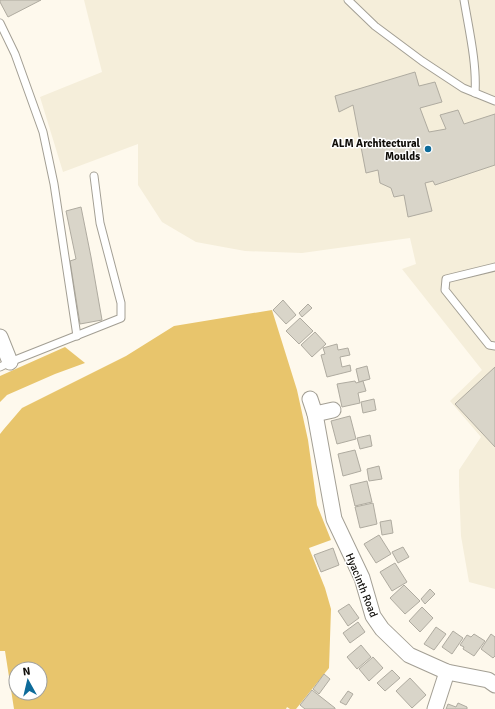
<svg xmlns="http://www.w3.org/2000/svg" width="495" height="709" viewBox="0 0 495 709" font-family="Signika,sans-serif">
	<style>
		.built { fill: #f5eeda }
		.green { fill: #e8c56c; fill-rule: evenodd }
		.building { fill: #d9d5c9; stroke: #afaba0 }
		.lines { fill: none; stroke-linecap: round; stroke-linejoin: round }
		.lane-casing { stroke: #a39f94; stroke-width: 9 }
		.street-casing { stroke: #a39f94; stroke-width: 17 }
		.lane { stroke: #fff; stroke-width: 7 }
		.street { stroke: #fff; stroke-width: 15 }
		.poi-dot { fill: #0d6b9a; stroke: #fff; stroke-width: 1.5 }
		.labels { text-anchor: middle; stroke-width: 3; stroke-linejoin: round; paint-order: stroke }
		.poi-label { font-size: 11px; font-weight: bold; fill: #100e0a; stroke: #fff; text-anchor: end }
		.street-label { font-size: 11px; fill: #100e0a; stroke: #fff }
	</style>
	<rect width="100%" height="100%" fill="#fef9ed"/>
	<polygon class="built" points="84,0 495,0 495,589 469,582 461,536 459,485 459,470 481,437 450,401 482,370 402,269 416,264 410,238 302,253 245,251 196,242 162,222 138,185 138,144 63,172 40,97 102,72"/>
	<g class="green">
		<path d="M272 310 297 390 308 440 317 505 331 540 309 548 325 588 331 609 329 668 296 709H290L287 707 286 709H14L5 651H0V434L4 429 22 408 126 356 174 326ZM16 669H40V693H16Z"/>
		<polygon points="65,347 85,363 55,374 7,395 0,402 0,376"/>
	</g>
	<g class="building">
		<polygon points="0,0 41,0 8,17 0,2"/>
		<polygon points="415,72 419,86 435,82 442,102 420,108 429,132 446,129 440,115 458,110 464,124 495,114 495,165 435,185 433,181 425,183 432,211 408,217 404,195 394,197 391,188 380,183 378,170 366,173 353,105 339,112 335,96"/>
		<polygon points="81,207 91,257 102,320 80,324 70,261 76,259 66,211"/>
		<polygon points="283,300 296,315 286,324 273,310"/>
		<polygon points="308,304 312,308 302,317 299,313"/>
		<polygon points="300,318 313,331 299,344 286,331"/>
		<polygon points="315,332 326,344 312,357 301,345"/>
		<polygon points="337,344 338,350 348,348 350,355 340,357 342,367 350,365 351,371 327,377 321,355 325,354 323,348"/>
		<polygon points="367,366 370,379 359,382 356,369"/>
		<polygon points="495,367 495,447 455,404"/>
		<polygon points="355,381 356,383 363,381 366,391 358,393 360,403 342,407 337,384"/>
		<polygon points="374,399 376,410 363,413 361,402"/>
		<polygon points="350,416 356,439 337,444 331,421"/>
		<polygon points="370,435 372,446 360,449 357,438"/>
		<polygon points="355,450 361,471 343,476 338,454"/>
		<polygon points="379,466 382,479 369,481 367,469"/>
		<polygon points="367,481 372,502 355,506 350,485"/>
		<polygon points="373,503 377,524 360,528 355,507"/>
		<polygon points="391,520 393,533 382,535 380,522"/>
		<polygon points="379,535 391,554 376,563 364,544"/>
		<polygon points="403,547 409,557 398,563 392,552"/>
		<polygon points="333,548 339,565 321,572 314,555"/>
		<polygon points="395,563 407,582 392,591 380,572"/>
		<polygon points="404,585 420,601 405,614 390,598"/>
		<polygon points="430,589 435,594 425,604 421,599"/>
		<polygon points="349,604 359,618 348,626 338,611"/>
		<polygon points="422,607 433,618 420,632 409,621"/>
		<polygon points="358,622 365,632 350,643 343,633"/>
		<polygon points="436,627 446,634 434,650 424,644"/>
		<polygon points="453,631 463,638 452,654 442,647"/>
		<polygon points="474,634 485,641 474,656 463,649 464,647 460,645 467,635 471,637"/>
		<polygon points="491,634 495,637 495,656 493,658 481,649"/>
		<polygon points="361,645 371,657 357,669 347,657"/>
		<polygon points="373,657 383,668 369,681 359,669"/>
		<polygon points="392,670 400,678 385,691 377,683"/>
		<polygon points="324,674 330,679 319,694 313,689"/>
		<polygon points="410,678 426,695 412,708 396,691"/>
		<polygon points="312,690 335,708 335,709 305,709 300,705"/>
		<polygon points="348,691 353,694 346,705 340,702"/>
		<polygon points="458,703 467,707 467,709 446,709 448,704 456,707"/>
	</g>
	<g class="lines">
		<g class="lane-casing">
			<g id="lane">
				<polyline points="348,0 375,26 422,61 463,88 495,101"/>
				<path d="M464 0C469 30 477 64 475 93"/>
				<polyline points="0,23 15,54 43,132 54,184 77,336"/>
				<polyline points="495,267 446,279 445,290 489,345 495,346"/>
				<polyline points="0,367 10,362 121,318 121,303 100,223 94,176"/>
			</g>
		</g>
		<g class="street-casing">
			<g id="street">
				<polyline points="0,337 10,362"/>
				<polyline points="310,399 315,414 334,519 362,578 373,616 382,629 409,655 447,672 488,680 495,685"/>
				<polyline points="315,414 333,410"/>
				<polyline points="435,709 447,672"/>
			</g>
		</g>
		<use href="#lane" class="lane"/>
		<use href="#street" class="street"/>
	</g>
	<circle class="poi-dot" cx="428" cy="149" r="4"/>
	<g class="labels">
		<g class="poi-label">
			<text x="420" y="147">ALM Architectural<tspan x="420" dy="13">Moulds</tspan></text>
		</g>
		<g class="street-label">
			<text transform="translate(362 585) rotate(68)" y="4">Hyacinth Road</text>
		</g>
	</g>
	<g transform="translate(28 681) rotate(352)"><circle r="19" fill="#ffffff" stroke="#9f9f9d"/>
	<path d="M0-3L7 15L0 10L-7 15Z" fill="#0d6b9a"/>
	<text y="-6" font-size="11" font-weight="bold" text-anchor="middle" fill="#100e0a">N</text>
	</g>
</svg>
